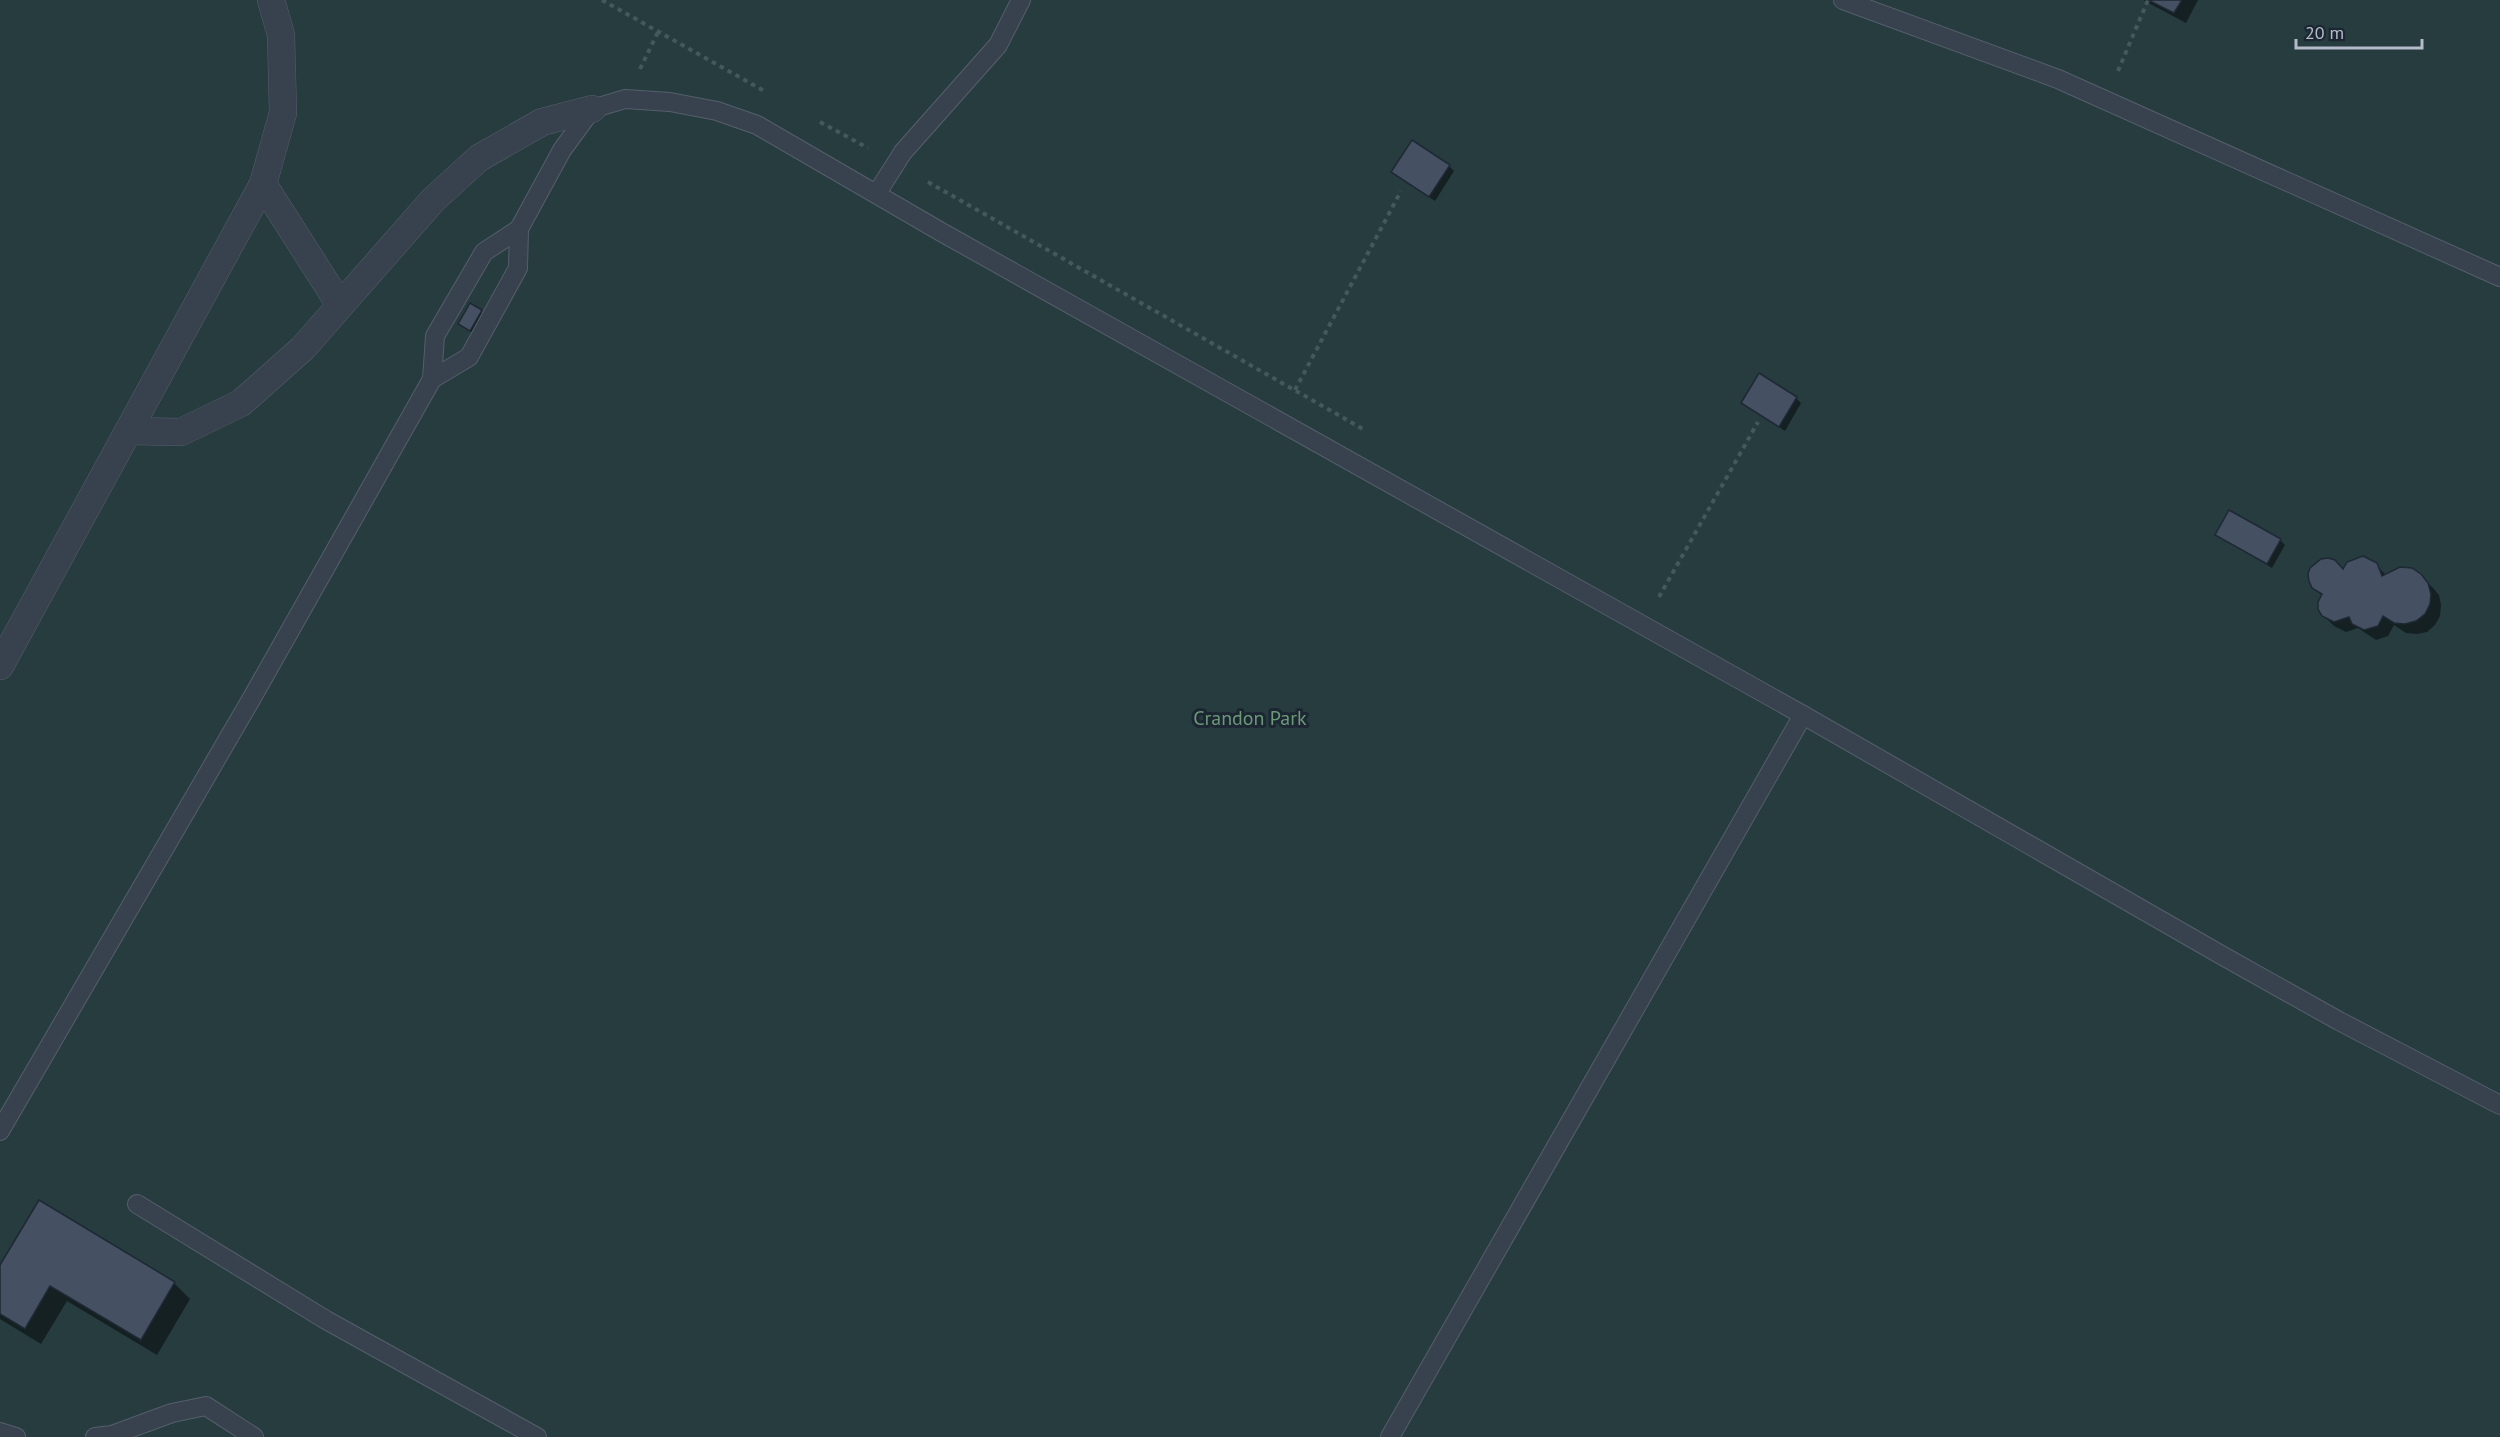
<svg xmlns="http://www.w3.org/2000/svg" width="2500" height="1437" viewBox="0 0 2500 1437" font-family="'PT Sans',sans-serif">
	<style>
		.green { fill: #263c3f }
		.shadow { fill: #0007 }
		.building { fill: #455162; stroke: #1f2835; stroke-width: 1.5 }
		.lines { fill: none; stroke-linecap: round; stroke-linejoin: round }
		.service-casing { stroke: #565f6c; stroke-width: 20 }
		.pedestrian-casing { stroke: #565f6c; stroke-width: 28 }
		.path { stroke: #44595c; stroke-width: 4; stroke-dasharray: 4.5 4.5; stroke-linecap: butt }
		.service { stroke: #38414e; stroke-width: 18 }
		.pedestrian { stroke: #38414e; stroke-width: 27 }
		.labels { text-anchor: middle; stroke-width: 6; stroke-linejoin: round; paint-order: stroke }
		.park-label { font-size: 20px; fill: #6b9a76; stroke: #1d2633 }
	</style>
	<rect width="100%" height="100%" fill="#242f3e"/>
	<rect class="green" x="0" y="0" width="2500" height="1437"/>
	<g class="shadow">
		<polygon points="2143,0 2198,0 2186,23"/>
		<polygon points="1449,166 1454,171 1435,201 1393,172"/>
		<polygon points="470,305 486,316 475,335 460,324"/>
		<polygon points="1796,398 1801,403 1785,431 1743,403"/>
		<polygon points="2217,534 2280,540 2285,545 2272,568"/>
		<polygon points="2376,565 2387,576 2420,575 2432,587 2439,595 2441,605 2440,616 2435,625 2427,632 2417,634 2406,633 2394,625 2388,636 2376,640 2358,628 2346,632 2334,626 2323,615 2322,596 2314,587 2343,571"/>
		<polygon points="0,1268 174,1283 190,1299 157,1355 67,1301 41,1344 0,1319"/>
	</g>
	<g class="building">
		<polygon points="2148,0 2182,0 2174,13"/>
		<polygon points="1412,140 1450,165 1429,197 1391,172"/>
		<polygon points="470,303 482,310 470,331 458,324"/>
		<polygon points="1759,373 1797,397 1779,427 1741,403"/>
		<polygon points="2229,510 2281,539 2267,564 2215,535"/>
		<polygon points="2363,556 2377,563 2382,576 2400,567 2412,568 2421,574 2428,583 2431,594 2430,604 2425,614 2416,621 2405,624 2394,623 2383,616 2378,626 2364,630 2352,624 2349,617 2334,622 2322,616 2318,609 2318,602 2322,594 2312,588 2309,581 2308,574 2310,568 2321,559 2328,558 2335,560 2343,569 2347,562"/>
		<polygon points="39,1200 175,1282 141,1340 50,1286 25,1329 0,1314 0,1265"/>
	</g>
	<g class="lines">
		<g class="service-casing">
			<g id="service">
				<polyline points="1843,0 2058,79 2500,277"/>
				<polyline points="877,193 903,152 998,45 1021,0"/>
				<polyline points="432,379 469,357 518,268 519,229 562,150 592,109 625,99 670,102 717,111 757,125 943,233 1803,715 2223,956 2339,1021 2500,1105"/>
				<polyline points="0,1131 253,696 432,379 435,336 484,252 519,229"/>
				<polyline points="137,1204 326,1320 537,1437"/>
				<polyline points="0,1432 16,1437"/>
				<polyline points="95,1437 112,1435 172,1413 206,1406 254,1437"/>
				<polyline points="1390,1437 1803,715"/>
			</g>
		</g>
		<g class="pedestrian-casing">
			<g id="pedestrian">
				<polyline points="263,184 340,305"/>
				<polyline points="128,431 181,432 241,403 303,348 433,200 479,158 542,122 592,109"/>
				<polyline points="0,666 263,184 283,113 281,35 271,0"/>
			</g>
		</g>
		<g class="path">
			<polyline points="602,0 766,92"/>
			<polyline points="640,69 658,32"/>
			<polyline points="2118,71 2148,0"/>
			<polyline points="820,122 868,148"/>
			<polyline points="928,182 1363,429"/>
			<polyline points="1295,390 1401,191"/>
			<polyline points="1659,597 1758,422"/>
		</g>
		<use href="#service" class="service"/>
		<use href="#pedestrian" class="pedestrian"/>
	</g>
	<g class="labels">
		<g class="park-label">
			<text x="1250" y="725">Crandon Park</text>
		</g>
	</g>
	<path d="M2296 39v9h126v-9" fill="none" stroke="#b4bcc9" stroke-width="3"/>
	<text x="2305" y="39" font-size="18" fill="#b4bcc9" stroke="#1d2633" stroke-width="4.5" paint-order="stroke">20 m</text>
</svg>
